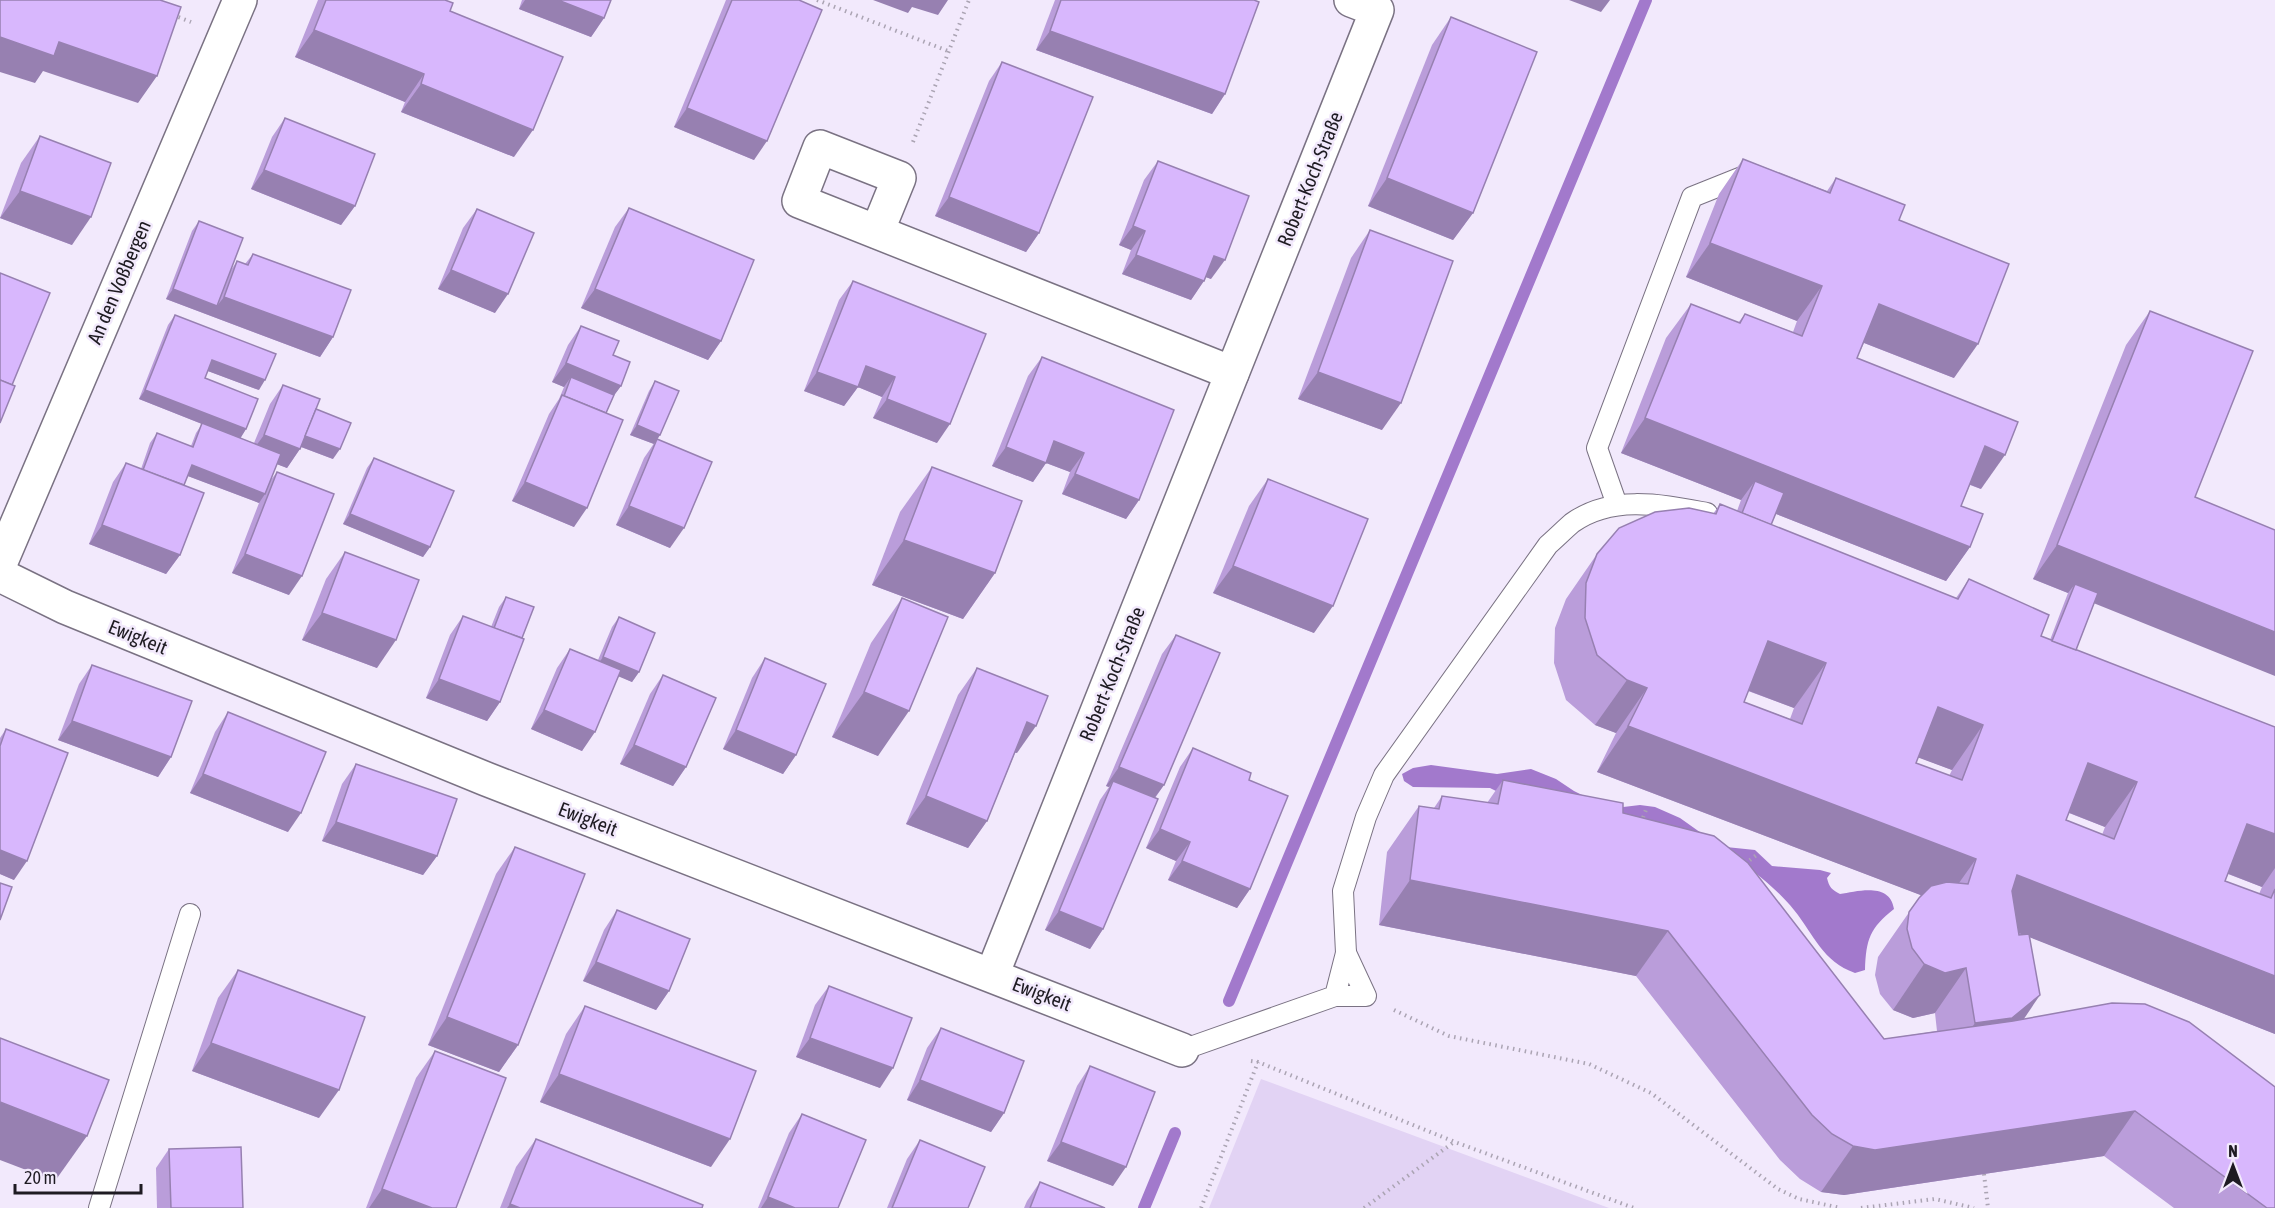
<svg xmlns="http://www.w3.org/2000/svg" width="2275" height="1208" viewBox="0 0 2275 1208" font-family="'Asap Condensed',sans-serif">
	<style>
		.green { fill: #e2d3f4 }
		.water { fill: #a279cc }
		.lines { fill: none; stroke-linecap: round; stroke-linejoin: round }
		.stream { stroke: #a279cc; stroke-width: 12 }
		.service-casing { stroke: #7a7283; stroke-width: 22 }
		.minor-casing { stroke: #7a7283; stroke-width: 36 }
		.path { stroke: #aba4b3; stroke-width: 4; stroke-dasharray: 1.5 4.5; stroke-linecap: butt }
		.service { stroke: #fff; stroke-width: 20 }
		.minor { stroke: #fff; stroke-width: 33 }
		.wall { fill: #ba9dda; fill-rule: evenodd }
		.shaded-wall { fill: #9780b1 }
		.building { fill: #d8b7fd; stroke: #9780b1; stroke-width: 1.5; fill-rule: evenodd }
		.labels { text-anchor: middle; stroke-width: 5; stroke-linejoin: round; paint-order: stroke }
		.street-label { font-size: 20px; fill: #1e1b22; stroke: #f2e9fc }
	</style>
	<rect width="100%" height="100%" fill="#f2e9fc"/>
	<polygon class="green" points="1261,1079 1609,1208 1209,1208"/>
	<path class="water" d="M1431 765 1497 774 1531 769 1556 779 1574 791 1602 805 1615 808 1640 805 1655 807 1680 818 1711 840 1726 847 1755 850 1772 866 1820 870 1831 873 1827 878C1829 887 1832 890 1840 894 1858 891 1890 882 1894 909 1870 928 1866 939 1865 970L1855 973C1822 961 1815 936 1794 910 1782 895 1768 883 1753 871L1500 793 1490 788 1413 787 1404 781 1402 774 1413 768Z"/>
	<g class="lines">
		<g class="stream">
			<polyline points="1229,1001 1646,0"/>
			<polyline points="1144,1208 1175,1133"/>
		</g>
		<g class="service-casing">
			<g id="service">
				<polyline points="1617,505 1597,448 1692,197 1742,177 1751,180"/>
				<path d="M1346 953 1343 891 1366 817 1384 775 1548 545C1556 538 1564 530 1572 523 1612 494 1663 505 1707 513"/>
				<polyline points="1182,1050 1335,996 1366,996 1346,953 1335,996"/>
				<polyline points="99,1208 190,914"/>
			</g>
		</g>
		<g class="minor-casing">
			<g id="minor">
				<polyline points="877,232 899,178 820,147 799,201 1232,373"/>
				<polyline points="0,564 240,0"/>
				<polyline points="0,575 65,607 486,779 1182,1050"/>
				<polyline points="992,975 1377,10 1351,0"/>
			</g>
		</g>
		<g class="path">
			<polyline points="817,0 948,51"/>
			<polyline points="173,15 191,22"/>
			<polyline points="913,142 969,0"/>
			<polyline points="1641,823 1647,807"/>
			<polyline points="1745,864 1759,853"/>
			<polyline points="1394,1010 1449,1036 1589,1064 1651,1093 1778,1189 1799,1199 1841,1208"/>
			<polyline points="1251,1061 1258,1062 1455,1142 1634,1208"/>
			<polyline points="1984,1174 1988,1208"/>
			<polyline points="1201,1208 1258,1062"/>
			<polyline points="1364,1208 1454,1142"/>
			<polyline points="1861,1208 1935,1199 1974,1208"/>
		</g>
		<use href="#service" class="service"/>
		<use href="#minor" class="minor"/>
	</g>
	<g class="wall">
		<polygon points="318,0 445,0 514,157 401,112 405,102 295,57"/>
		<polygon points="522,0 611,0 604,18 591,37 519,9"/>
		<polygon points="726,0 799,0 754,160 674,127"/>
		<polygon points="1055,0 1254,0 1225,94 1212,114 1036,50"/>
		<polygon points="1451,17 1473,213 1453,240 1368,206 1432,45"/>
		<polygon points="1002,62 1039,233 1026,252 935,216 989,81"/>
		<polygon points="285,118 355,206 341,225 251,189 272,137"/>
		<polygon points="40,136 72,245 0,218 21,163"/>
		<path d="M1743 159 1827 191 1836 178 1899 220 1954 378 1864 343 1857 358 1981 489 1970 485 1961 506 1970 547 1946 581 1776 514 1771 525 1956 598 1969 579 2041 636 2050 640 2068 593 2033 579 2126 345 2150 311 2094 604 2076 650 2275 727V1034L2030 937 2024 1019 2275 1208H2174L2104 1156 1844 1195 1821 1192 1800 1179 1780 1160 1636 976 1379 925 1387 852 1419 806 1434 808 1442 796 1487 803 1503 780 1623 813 1884 1039 1937 1031 1935 1013 1913 1018 1893 1010 1880 994 1875 975 1878 957 1919 898 1921 895 1597 772 1616 733 1595 725 1566 700 1554 663 1555 628 1566 599 1597 554 1713 514 1720 504 1737 511 1741 500 1621 453 1666 338 1691 304 1738 323 1745 314 1793 332 1797 321 1686 277 1719 194ZM1748 691 1794 708 1790 719 1744 702ZM1918 757 1952 770 1949 776 1916 763ZM2069 813 2105 827 2102 835 2066 820ZM2228 874 2262 887 2259 894 2225 881Z"/>
		<polygon points="1158,161 1211,279 1206,277 1191,300 1122,274 1131,250 1119,245 1144,180"/>
		<polygon points="629,208 721,341 708,360 581,308 615,227"/>
		<polygon points="477,209 495,313 438,289 463,228"/>
		<polygon points="199,221 231,270 237,261 245,264 253,254 333,337 320,357 166,299 192,231"/>
		<polygon points="1370,230 1382,430 1298,399 1351,258"/>
		<polygon points="853,281 937,443 873,418 882,397 858,387 844,406 804,391 839,300"/>
		<polygon points="175,315 259,390 208,371 205,378 246,429 240,438 254,443 270,404 283,385 316,409 333,459 301,447 287,468 277,464 270,481 277,472 289,595 232,573 259,503 188,476 184,485 180,555 166,574 89,544 113,482 126,463 141,469 150,443 157,433 191,446 196,433 202,424 139,399 168,325"/>
		<polygon points="581,326 613,355 621,386 614,395 606,413 574,527 512,501 549,414 559,399 564,387 552,382 568,345"/>
		<polygon points="1042,357 1139,500 1126,519 1062,494 1070,472 1046,463 1033,482 992,466 1028,376"/>
		<polygon points="655,381 660,435 654,444 630,435 649,391"/>
		<polygon points="657,439 670,548 616,525 644,458"/>
		<polygon points="374,458 430,547 423,557 343,524 367,468"/>
		<polygon points="932,467 995,573 963,619 872,585 900,512"/>
		<polygon points="1268,479 1314,633 1213,593 1249,506"/>
		<polygon points="345,552 377,668 302,640 326,579"/>
		<polygon points="506,597 522,638 500,702 487,721 426,698 450,635 463,616 491,627 499,607"/>
		<polygon points="902,598 878,756 832,737 871,643"/>
		<polygon points="619,617 639,672 632,682 619,676 582,751 531,729 557,668 570,649 598,660 612,627"/>
		<polygon points="1176,635 1164,785 1155,798 1103,929 1090,949 1045,930 1100,800 1109,787 1106,786 1162,654"/>
		<polygon points="765,658 796,755 783,774 723,749 752,678"/>
		<polygon points="92,665 171,757 158,777 58,740 79,684"/>
		<polygon points="977,668 1017,753 1015,753 987,821 968,848 906,824 958,695"/>
		<polygon points="663,675 686,767 673,786 620,764 650,694"/>
		<polygon points="228,712 288,832 190,793 215,732"/>
		<polygon points="6,729 14,880 0,874 0,738"/>
		<polygon points="1193,748 1249,780 1250,889 1237,908 1168,880 1176,861 1146,848 1180,767"/>
		<polygon points="356,764 437,856 423,875 322,841 342,784"/>
		<polygon points="515,847 518,1045 499,1072 428,1045 496,874"/>
		<polygon points="617,910 669,991 656,1010 583,981 604,930"/>
		<polygon points="238,970 319,1118 192,1071 218,998"/>
		<polygon points="829,986 880,1088 796,1057 815,1005"/>
		<polygon points="585,1006 711,1167 540,1102 566,1034"/>
		<polygon points="941,1028 1004,1113 991,1132 907,1100 927,1048"/>
		<polygon points="435,1051 456,1208 366,1208 416,1078"/>
		<polygon points="1090,1066 1113,1186 1047,1161 1077,1086"/>
		<polygon points="802,1114 838,1208 758,1208 789,1133"/>
		<polygon points="536,1139 702,1208 500,1208 516,1167"/>
		<polygon points="920,1140 968,1208 887,1208 907,1159"/>
		<polygon points="169,1149 243,1208 157,1208 156,1168"/>
		<polygon points="1040,1182 1105,1208 1024,1208 1027,1201"/>
	</g>
	<g class="shaded-wall">
		<polygon points="525,0 558,0 604,18 591,37 519,9"/>
		<polygon points="873,0 948,0 938,15 912,7 908,13"/>
		<polygon points="1569,0 1610,0 1601,12"/>
		<polygon points="314,30 424,74 405,102 295,57"/>
		<polygon points="1050,31 1225,94 1212,114 1036,50"/>
		<polygon points="0,37 59,42 157,76 138,103 43,71 35,83 0,72"/>
		<polygon points="421,84 533,130 514,157 401,112"/>
		<polygon points="687,108 767,141 754,160 674,127"/>
		<polygon points="264,170 355,206 341,225 251,189"/>
		<polygon points="1387,178 1473,213 1453,240 1368,206"/>
		<polygon points="20,191 91,217 72,245 0,218"/>
		<polygon points="949,197 1039,233 1026,252 935,216"/>
		<polygon points="1133,226 1145,231 1131,250 1119,245"/>
		<polygon points="1710,243 1822,286 1797,321 1686,277"/>
		<polygon points="1136,255 1204,281 1191,300 1122,274"/>
		<polygon points="1214,256 1225,260 1211,279 1200,275"/>
		<polygon points="451,270 508,294 495,313 438,289"/>
		<polygon points="173,289 217,306 224,297 333,337 320,357 166,299"/>
		<polygon points="595,289 721,341 708,360 581,308"/>
		<polygon points="1879,304 1978,344 1954,378 1854,339"/>
		<polygon points="212,360 265,380 259,390 205,370"/>
		<polygon points="566,363 621,386 607,405 571,377 564,387 552,382"/>
		<polygon points="866,366 895,377 882,397 853,385"/>
		<polygon points="817,372 858,387 844,406 804,391"/>
		<polygon points="1318,372 1401,403 1382,430 1298,399"/>
		<polygon points="145,390 246,429 240,439 139,399"/>
		<polygon points="887,399 950,424 937,443 873,418"/>
		<polygon points="1645,418 1970,547 1946,581 1746,502 1755,481 1741,500 1621,453"/>
		<polygon points="637,425 660,435 654,444 630,435"/>
		<polygon points="264,435 300,449 287,468 250,454"/>
		<polygon points="303,435 340,449 333,459 296,445"/>
		<polygon points="1054,441 1084,453 1070,472 1041,461"/>
		<polygon points="1985,446 2005,455 1981,489 1961,481"/>
		<polygon points="1006,447 1046,463 1033,482 992,466"/>
		<polygon points="192,465 265,494 259,503 185,475"/>
		<polygon points="1075,474 1139,500 1126,519 1062,494"/>
		<polygon points="525,482 587,508 574,527 512,501"/>
		<polygon points="629,506 684,528 670,548 616,525"/>
		<polygon points="350,514 430,547 423,557 343,524"/>
		<polygon points="102,525 180,555 166,574 89,544"/>
		<polygon points="904,540 995,573 963,619 872,585"/>
		<polygon points="2057,545 2275,632 2275,676 2071,594 2075,584 2068,593 2033,579"/>
		<polygon points="245,554 302,576 289,595 232,573"/>
		<polygon points="1233,566 1333,606 1314,633 1213,593"/>
		<polygon points="322,613 396,640 377,668 302,640"/>
		<polygon points="1768,641 1826,663 1794,708 1736,686"/>
		<polygon points="603,657 639,672 632,682 596,667"/>
		<polygon points="439,679 500,702 487,721 426,698"/>
		<polygon points="1627,680 1647,688 1616,733 1595,725"/>
		<polygon points="864,692 909,711 878,756 832,737"/>
		<polygon points="1938,707 1983,725 1952,770 1906,753"/>
		<polygon points="544,710 595,732 582,751 531,729"/>
		<polygon points="72,721 171,757 158,777 58,740"/>
		<polygon points="1027,722 1036,726 1017,753 1008,750"/>
		<polygon points="1628,726 1976,859 1944,904 1597,772"/>
		<polygon points="736,730 796,755 783,774 723,749"/>
		<polygon points="634,745 686,767 673,786 620,764"/>
		<polygon points="2088,763 2137,782 2105,827 2057,808"/>
		<polygon points="1119,767 1164,785 1150,804 1113,781 1109,787 1106,786"/>
		<polygon points="203,774 301,813 288,832 190,793"/>
		<polygon points="926,796 987,821 968,848 906,824"/>
		<polygon points="336,822 437,856 423,875 322,841"/>
		<polygon points="2247,824 2275,834 2275,868 2262,887 2216,869"/>
		<polygon points="1160,829 1190,842 1176,861 1146,848"/>
		<polygon points="0,850 27,861 14,880 0,874"/>
		<polygon points="1182,861 1250,889 1237,908 1168,880"/>
		<polygon points="2017,875 2275,976 2275,1034 1986,920"/>
		<polygon points="1410,880 1668,931 1636,976 1379,925"/>
		<polygon points="1059,911 1103,929 1090,949 1045,930"/>
		<polygon points="596,962 669,991 656,1010 583,981"/>
		<polygon points="1924,964 1966,968 1935,1013 1913,1018 1893,1010"/>
		<polygon points="2040,995 2009,1041 1943,1069 1975,1023"/>
		<polygon points="447,1017 518,1045 499,1072 428,1045"/>
		<polygon points="810,1038 893,1068 880,1088 796,1057"/>
		<polygon points="211,1043 339,1090 319,1118 192,1071"/>
		<polygon points="559,1074 730,1139 711,1167 540,1102"/>
		<polygon points="920,1080 1004,1113 991,1132 907,1100"/>
		<polygon points="0,1102 87,1136 55,1181 0,1160"/>
		<polygon points="2135,1111 2104,1156 1844,1195 1821,1192 1853,1146"/>
		<polygon points="1061,1142 1126,1167 1113,1186 1047,1161"/>
		<polygon points="382,1189 432,1208 369,1208"/>
		<polygon points="768,1197 795,1208 761,1208"/>
		<polygon points="510,1204 520,1208 507,1208"/>
	</g>
	<g class="building">
		<polygon points="0,0 160,0 181,7 157,76 59,42 54,56 0,37"/>
		<polygon points="326,0 445,0 453,3 450,11 563,57 533,130 421,84 424,74 314,30"/>
		<polygon points="558,0 611,0 604,18"/>
		<polygon points="732,0 799,0 822,10 767,141 687,108"/>
		<polygon points="1061,0 1254,0 1259,2 1225,94 1050,31"/>
		<polygon points="1451,17 1537,52 1473,213 1387,178"/>
		<polygon points="1002,62 1093,97 1039,233 949,197"/>
		<polygon points="285,118 375,154 355,206 264,170"/>
		<polygon points="40,136 111,163 91,217 20,191"/>
		<polygon points="1743,159 1830,193 1836,178 1905,205 1899,220 2009,264 1978,344 1879,304 1857,358 2018,422 2005,455 1985,446 1961,506 1983,514 1970,547 1645,418 1691,304 1740,323 1745,314 1802,336 1822,286 1710,243"/>
		<polygon points="1158,161 1249,196 1225,260 1214,256 1204,281 1136,255 1145,231 1133,226"/>
		<polygon points="629,208 754,260 721,341 595,289"/>
		<polygon points="477,209 534,233 508,294 451,270"/>
		<polygon points="199,221 243,238 217,306 173,289"/>
		<polygon points="1370,230 1453,261 1401,403 1318,372"/>
		<polygon points="253,254 351,290 333,337 224,297 237,261 248,265"/>
		<polygon points="0,273 50,293 12,385 0,380"/>
		<polygon points="853,281 986,334 950,424 887,399 895,377 866,366 858,387 817,372"/>
		<polygon points="2150,311 2253,351 2195,497 2275,530 2275,632 2057,545"/>
		<polygon points="175,315 276,354 265,380 212,360 205,378 258,399 246,429 145,390"/>
		<polygon points="581,326 619,341 613,355 630,362 621,386 566,363"/>
		<polygon points="1042,357 1174,410 1139,500 1075,474 1084,453 1054,441 1046,463 1006,447"/>
		<polygon points="571,377 614,395 606,413 564,396"/>
		<polygon points="0,380 15,386 0,423"/>
		<polygon points="655,381 679,391 660,435 637,425"/>
		<polygon points="283,385 320,399 300,449 264,435"/>
		<polygon points="562,395 623,420 587,508 525,482"/>
		<polygon points="316,409 351,423 340,449 305,436"/>
		<polygon points="202,423 281,454 265,494 192,465 184,485 143,470 157,433 193,447"/>
		<polygon points="657,439 712,462 684,528 629,506"/>
		<polygon points="374,458 454,491 430,547 350,514"/>
		<polygon points="126,463 204,493 180,555 102,525"/>
		<polygon points="932,467 1022,501 995,573 904,540"/>
		<polygon points="277,472 334,494 302,576 245,554"/>
		<polygon points="1268,479 1368,519 1333,606 1233,566"/>
		<polygon points="1755,481 1784,493 1771,525 1742,513"/>
		<path d="M1720 504 1958 599 1969 579 2049 615 2041 636 2275 727V834L2247 824 2225 881 2271 898 2275 889V976L2017 875 2012 891 2019 935 2029 934 2040 995 2012 1018 1975 1023 1966 968 1945 973 1924 964 1912 948 1907 929 1909 912 1919 898 1931 886 1947 882 1968 884 1976 859 1628 726 1647 688 1627 680 1597 655 1585 618 1586 583 1597 554 1619 528 1655 512 1689 508 1716 514ZM1768 641 1826 663 1802 724 1744 702ZM1938 707 1983 725 1962 780 1916 763ZM2088 763 2137 782 2114 839 2066 820Z"/>
		<polygon points="345,552 419,580 396,640 322,613"/>
		<polygon points="2075,584 2098,593 2076,650 2052,641"/>
		<polygon points="506,597 534,607 522,638 494,628"/>
		<polygon points="902,598 948,617 909,711 864,692"/>
		<polygon points="463,616 524,639 500,702 439,679"/>
		<polygon points="619,617 655,633 639,672 603,657"/>
		<polygon points="1176,635 1220,653 1164,785 1119,767"/>
		<polygon points="570,649 621,670 595,732 544,710"/>
		<polygon points="765,658 826,684 796,755 736,730"/>
		<polygon points="92,665 192,701 171,757 72,721"/>
		<polygon points="977,668 1048,696 1036,726 1027,722 987,821 926,796"/>
		<polygon points="663,675 716,698 686,767 634,745"/>
		<polygon points="228,712 326,752 301,813 203,774"/>
		<polygon points="6,729 68,753 27,861 0,850 0,746"/>
		<polygon points="1193,748 1251,773 1249,780 1288,796 1250,889 1182,861 1190,842 1160,829"/>
		<polygon points="356,764 457,799 437,856 336,822"/>
		<polygon points="1503,780 1623,803 1623,813 1714,836 1748,863 1884,1039 2013,1021 2112,1003 2145,1004 2189,1022 2275,1087 2275,1208 2267,1208 2135,1111 1875,1150 1853,1146 1832,1134 1812,1115 1668,931 1410,880 1419,806 1439,809 1442,796 1498,804"/>
		<polygon points="1113,781 1158,799 1103,929 1059,911"/>
		<polygon points="515,847 585,874 518,1045 447,1017"/>
		<polygon points="0,883 12,887 0,920"/>
		<polygon points="617,910 690,939 669,991 596,962"/>
		<polygon points="238,970 365,1017 339,1090 211,1043"/>
		<polygon points="829,986 912,1018 893,1068 810,1038"/>
		<polygon points="585,1006 756,1071 730,1139 559,1074"/>
		<polygon points="941,1028 1024,1061 1004,1113 920,1080"/>
		<polygon points="0,1038 109,1080 87,1136 0,1102"/>
		<polygon points="435,1051 506,1078 456,1208 432,1208 382,1189"/>
		<polygon points="1090,1066 1155,1092 1126,1167 1061,1142"/>
		<polygon points="802,1114 866,1140 838,1208 795,1208 768,1197"/>
		<polygon points="536,1139 703,1205 702,1208 520,1208 510,1204"/>
		<polygon points="920,1140 985,1167 968,1208 892,1208"/>
		<polygon points="241,1147 243,1208 171,1208 169,1149"/>
		<polygon points="1040,1182 1105,1208 1030,1208"/>
	</g>
	<g class="labels">
		<g class="street-label">
			<text transform="translate(1310 179) rotate(-68)" y="7">Robert-Koch-Straße</text>
			<text transform="translate(119 282) rotate(-67)" y="7">An den Voßbergen</text>
			<text transform="translate(138 637) rotate(22)" y="7">Ewigkeit</text>
			<text transform="translate(1112 674) rotate(-68)" y="7">Robert-Koch-Straße</text>
			<text transform="translate(588 819) rotate(21)" y="7">Ewigkeit</text>
			<text transform="translate(1042 994) rotate(21)" y="7">Ewigkeit</text>
		</g>
	</g>
	<g transform="translate(2233 1166)" stroke="#f2e9fc" stroke-width="4.5" paint-order="stroke">
	<path d="M0-4.5L10 22L0 15L-10 22Z" fill="#1e1b22"/>
	<text y="-9" font-size="16" font-weight="bold" text-anchor="middle" fill="#1e1b22">N</text>
	</g>
	<path d="M15 1184v9h126v-9" fill="none" stroke="#1e1b22" stroke-width="3"/>
	<text x="24" y="1184" font-size="18" fill="#1e1b22" stroke="#f2e9fc" stroke-width="4.5" paint-order="stroke">20 m</text>
</svg>
